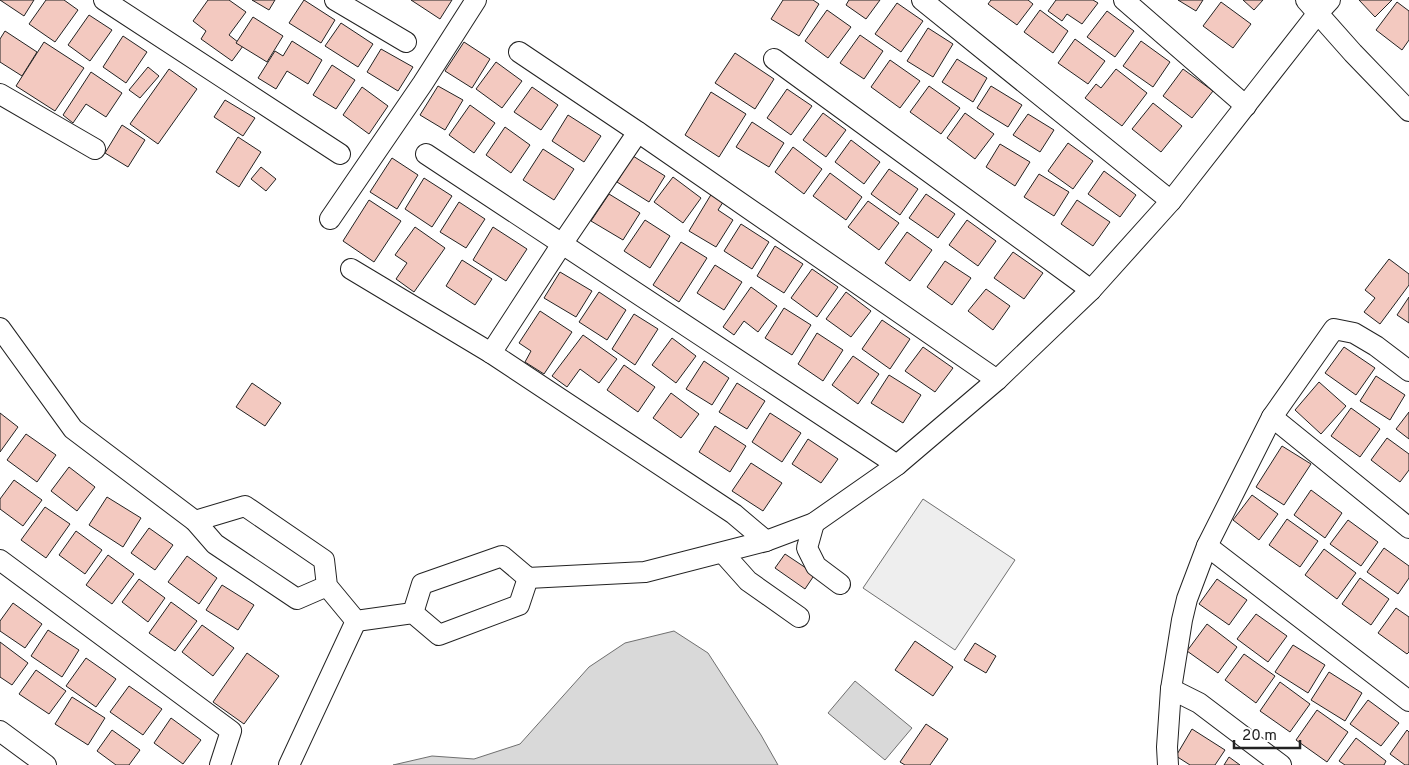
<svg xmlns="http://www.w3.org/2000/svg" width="1409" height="765" viewBox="0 0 1409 765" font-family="Overpass,sans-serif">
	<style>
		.green { fill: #eee; stroke: #6f6f6f }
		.water { fill: #d9d9d9; stroke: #6f6f6f }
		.building { fill: #f3c9c0; stroke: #222 }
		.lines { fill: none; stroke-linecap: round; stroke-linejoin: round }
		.street-casing { stroke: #222; stroke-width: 22 }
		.street { stroke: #fff; stroke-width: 20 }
	</style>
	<rect width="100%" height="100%" fill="#fff"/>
	<polygon class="green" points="923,499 1015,560 955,650 863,588"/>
	<g class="water">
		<polygon points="674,631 708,653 761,735 778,765 393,765 432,756 474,759 520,744 589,667 625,643"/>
		<polygon points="855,681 912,728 885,760 828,713"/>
	</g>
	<g class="building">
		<polygon points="0,0 34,0 24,16"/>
		<polygon points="46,0 64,0 78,10 55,42 29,24"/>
		<polygon points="208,0 229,0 246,12 229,35 243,46 232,61 201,39 206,31 193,21"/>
		<polygon points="252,0 275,0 269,10"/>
		<polygon points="304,0 335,20 321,43 289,23"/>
		<polygon points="411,0 452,0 440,19"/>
		<polygon points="783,0 813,0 819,4 799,36 771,19"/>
		<polygon points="849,0 880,0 866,19 846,5"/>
		<polygon points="991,0 1028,0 1033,4 1017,25 988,4"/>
		<polygon points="1056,0 1093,0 1098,3 1082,24 1067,14 1062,21 1048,11"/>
		<polygon points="1178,0 1203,0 1196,11"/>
		<polygon points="1243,0 1263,0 1254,10"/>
		<polygon points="1359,0 1392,0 1375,17"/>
		<polygon points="1221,2 1251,24 1233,48 1203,26"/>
		<polygon points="1397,2 1409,11 1409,40 1402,50 1376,30"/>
		<polygon points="897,3 923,21 901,52 875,34"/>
		<polygon points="827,10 851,27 828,58 805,41"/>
		<polygon points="1040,10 1068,31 1053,53 1024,32"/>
		<polygon points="1107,11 1134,31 1115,57 1087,37"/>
		<polygon points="89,15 112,30 90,61 68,45"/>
		<polygon points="253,17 283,36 267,62 236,43"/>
		<polygon points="341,23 373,44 358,67 325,46"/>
		<polygon points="928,28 953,44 933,77 907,61"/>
		<polygon points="5,31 37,52 22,76 0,62 0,39"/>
		<polygon points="860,35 883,51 864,79 840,63"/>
		<polygon points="123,36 147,52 126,83 103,67"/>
		<polygon points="1075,39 1105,61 1088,84 1058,63"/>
		<polygon points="292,41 322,60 308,84 287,71 276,89 258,78 275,51 283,56"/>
		<polygon points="1141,41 1170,62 1153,87 1123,66"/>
		<polygon points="44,42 84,68 55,111 16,86"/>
		<polygon points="464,42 490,59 472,88 445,71"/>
		<polygon points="381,49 413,67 398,91 367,72"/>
		<polygon points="735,53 774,79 755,109 715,83"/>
		<polygon points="957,59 987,78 973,102 942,82"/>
		<polygon points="890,60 920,81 900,108 871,87"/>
		<polygon points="496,62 522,81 502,108 476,89"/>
		<polygon points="332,65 355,80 336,109 313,95"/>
		<polygon points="148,67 159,76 140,98 129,90"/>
		<polygon points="169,69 197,89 158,144 130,124"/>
		<polygon points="1116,69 1147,93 1122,126 1085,98 1096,84 1101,88"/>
		<polygon points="1183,69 1213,91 1192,118 1163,96"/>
		<polygon points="91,72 122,93 106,117 86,104 73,123 63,115"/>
		<polygon points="438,86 463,100 445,130 420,115"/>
		<polygon points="929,86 960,108 941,134 910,112"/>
		<polygon points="991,86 1022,105 1008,127 977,108"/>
		<polygon points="362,87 388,106 369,134 343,115"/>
		<polygon points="532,87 558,105 541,130 514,112"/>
		<polygon points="787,89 812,106 791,135 767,118"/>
		<polygon points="711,92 746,114 719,157 685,135"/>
		<polygon points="225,100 255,118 243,136 214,117"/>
		<polygon points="1153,103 1182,126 1161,152 1132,129"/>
		<polygon points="470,105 495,123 474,153 449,135"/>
		<polygon points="823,113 846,130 826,157 803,140"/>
		<polygon points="965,113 994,134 975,159 947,138"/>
		<polygon points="1028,114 1054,130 1040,152 1013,135"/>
		<polygon points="568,115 601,136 584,162 552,141"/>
		<polygon points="752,122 784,143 769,167 736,147"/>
		<polygon points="122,125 145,140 128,167 105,153"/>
		<polygon points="505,127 530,145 511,173 486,155"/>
		<polygon points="238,137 261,152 239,187 216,172"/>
		<polygon points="851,140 880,162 864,184 835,162"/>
		<polygon points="1068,143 1093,161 1073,189 1048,171"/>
		<polygon points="1000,144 1030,162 1015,186 986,167"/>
		<polygon points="793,147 822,169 804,194 775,172"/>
		<polygon points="543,149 574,169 554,200 523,180"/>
		<polygon points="633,156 665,176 649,202 617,182"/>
		<polygon points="392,158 418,175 397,209 370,192"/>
		<polygon points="261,167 276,179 266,191 251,179"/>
		<polygon points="889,169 918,189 900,215 871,194"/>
		<polygon points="1104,171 1136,195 1120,217 1088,194"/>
		<polygon points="830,173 862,197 846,220 813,196"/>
		<polygon points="1039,174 1069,192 1054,216 1024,197"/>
		<polygon points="673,177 701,198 683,223 654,202"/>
		<polygon points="424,178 452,196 432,227 405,209"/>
		<polygon points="715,188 727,196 718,210 733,220 716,247 689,231"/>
		<polygon points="609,194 640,213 623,240 591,221"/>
		<polygon points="926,194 955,214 938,238 909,218"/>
		<polygon points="369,200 401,221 374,262 343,241"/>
		<polygon points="1077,200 1110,222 1093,246 1061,224"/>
		<polygon points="868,201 899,223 879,250 848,227"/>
		<polygon points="459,202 485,219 466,248 440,232"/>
		<polygon points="645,220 670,236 650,268 624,251"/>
		<polygon points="967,220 996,241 978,266 949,245"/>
		<polygon points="741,224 769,242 752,269 724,251"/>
		<polygon points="415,227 445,248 414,292 396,279 407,263 395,255"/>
		<polygon points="493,227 527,249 506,281 473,260"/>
		<polygon points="907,232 932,250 910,281 885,263"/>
		<polygon points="681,242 707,258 679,302 653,285"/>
		<polygon points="775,246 803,264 784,293 757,276"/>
		<polygon points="1013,252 1043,273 1024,299 994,278"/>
		<polygon points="1389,259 1409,274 1409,285 1380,324 1364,312 1375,298 1365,290"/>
		<polygon points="462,260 492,279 475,305 446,286"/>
		<polygon points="945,261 971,278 952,305 927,287"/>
		<polygon points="715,265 742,282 724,310 697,293"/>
		<polygon points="812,269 838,287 817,317 791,298"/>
		<polygon points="560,272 592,291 576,317 544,298"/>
		<polygon points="751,287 777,306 758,332 744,321 734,335 723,327"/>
		<polygon points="986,289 1010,306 993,330 968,311"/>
		<polygon points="599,292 626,310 607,340 579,322"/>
		<polygon points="846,292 871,311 851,337 826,319"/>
		<polygon points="1409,297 1409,323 1397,315"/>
		<polygon points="784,308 811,325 792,355 765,338"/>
		<polygon points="540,311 572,332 544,374 525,362 531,351 519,343"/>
		<polygon points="634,314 658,329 635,365 612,349"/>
		<polygon points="882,320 910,339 890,369 862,349"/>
		<polygon points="817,333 843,350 823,381 798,364"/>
		<polygon points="583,335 617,359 599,383 580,369 567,387 552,376"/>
		<polygon points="672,338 696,356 676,383 652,365"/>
		<polygon points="923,347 953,368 935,392 905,371"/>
		<polygon points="1344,347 1375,368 1356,395 1325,373"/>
		<polygon points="853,356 879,374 858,404 832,385"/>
		<polygon points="704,361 729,378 712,405 686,389"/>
		<polygon points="624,365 655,387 638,412 607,390"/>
		<polygon points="889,375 921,395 903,423 871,403"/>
		<polygon points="1376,376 1405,395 1390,420 1360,401"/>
		<polygon points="1319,382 1346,406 1321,434 1295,410"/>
		<polygon points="252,383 281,403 265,426 236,407"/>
		<polygon points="737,383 765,401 747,429 719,412"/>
		<polygon points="671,393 699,414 681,438 653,418"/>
		<polygon points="1351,408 1380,429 1360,457 1331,436"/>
		<polygon points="1409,412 1409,439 1396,429"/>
		<polygon points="0,413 18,427 0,452"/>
		<polygon points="770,413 801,433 782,462 752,442"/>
		<polygon points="715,426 746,446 730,472 699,452"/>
		<polygon points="26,434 56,455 37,482 7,460"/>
		<polygon points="1387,438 1409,454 1409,470 1400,482 1371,460"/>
		<polygon points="808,439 838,459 821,483 792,464"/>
		<polygon points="1282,446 1311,464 1284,505 1256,487"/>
		<polygon points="751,463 782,483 763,511 732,491"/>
		<polygon points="69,467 95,487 77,511 51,491"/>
		<polygon points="14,480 42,500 23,526 0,509 0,499"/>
		<polygon points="1311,490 1342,513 1325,538 1294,515"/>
		<polygon points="1252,495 1278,514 1259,540 1233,520"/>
		<polygon points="107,497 141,518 123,547 89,525"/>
		<polygon points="45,507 70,524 46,558 21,540"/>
		<polygon points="1287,519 1318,541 1300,567 1269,545"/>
		<polygon points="1348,520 1378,542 1361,566 1330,544"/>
		<polygon points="149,528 173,545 155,570 131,553"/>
		<polygon points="76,531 102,550 85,574 59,555"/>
		<polygon points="1384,548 1409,566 1409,578 1398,594 1367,572"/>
		<polygon points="1324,549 1356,573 1337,599 1305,575"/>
		<polygon points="785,554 815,574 805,589 775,568"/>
		<polygon points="108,555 134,574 112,604 86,585"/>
		<polygon points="187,556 217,578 199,604 168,582"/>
		<polygon points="1360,578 1389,599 1371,625 1342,604"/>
		<polygon points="139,579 165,598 148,622 122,602"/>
		<polygon points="1217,579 1247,600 1229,625 1199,604"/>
		<polygon points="222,585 254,605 238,630 206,610"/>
		<polygon points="171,602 197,621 175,651 149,633"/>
		<polygon points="13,603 42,624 25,648 0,631 0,621"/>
		<polygon points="1396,608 1409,617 1409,652 1407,654 1378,633"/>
		<polygon points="1256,614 1287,636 1268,662 1237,639"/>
		<polygon points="1207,624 1237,647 1218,673 1187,651"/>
		<polygon points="202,625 234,648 213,676 182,652"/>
		<polygon points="48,630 79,650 62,677 31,656"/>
		<polygon points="915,641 953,667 933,696 895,670"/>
		<polygon points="0,642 28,663 12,685 0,677"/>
		<polygon points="975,643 996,656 986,673 964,660"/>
		<polygon points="1293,645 1325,665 1308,693 1275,672"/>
		<polygon points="247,653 279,676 244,724 213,702"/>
		<polygon points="1244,654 1275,676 1256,703 1225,680"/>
		<polygon points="86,658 116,679 96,707 66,686"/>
		<polygon points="36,670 66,691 49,714 19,694"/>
		<polygon points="1329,672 1362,693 1345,721 1311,700"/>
		<polygon points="1280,682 1310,704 1290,732 1260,711"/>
		<polygon points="129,686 162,709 143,735 110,712"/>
		<polygon points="72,697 105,718 88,745 55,724"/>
		<polygon points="1368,700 1399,723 1381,746 1350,724"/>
		<polygon points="1317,710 1348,732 1327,762 1296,740"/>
		<polygon points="171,718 201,740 183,764 154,743"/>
		<polygon points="926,724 948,739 930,765 905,765 900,762"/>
		<polygon points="1192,729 1225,750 1215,765 1190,765 1176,756"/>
		<polygon points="112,730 140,750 129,765 116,765 97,751"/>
		<polygon points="1407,730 1409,732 1409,765 1405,765 1390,754"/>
		<polygon points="1356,738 1386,761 1384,765 1345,765 1339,761"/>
		<polygon points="1229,757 1240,765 1224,765"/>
	</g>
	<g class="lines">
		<g class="street-casing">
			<g id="street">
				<polyline points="104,0 340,154"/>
				<polyline points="335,0 406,42"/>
				<polyline points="922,0 1171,201"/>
				<polyline points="1124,0 1246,106"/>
				<polyline points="1306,0 1353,53 1409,111"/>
				<polyline points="519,52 638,132 997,380"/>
				<polyline points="774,59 1091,290"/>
				<polyline points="0,94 95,149"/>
				<polyline points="426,154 897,465"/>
				<polyline points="330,219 423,83 476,0"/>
				<polyline points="351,269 491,353 734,514 766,541"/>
				<polyline points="0,328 73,429 195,521 215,544 297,599 327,586"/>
				<polyline points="491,353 562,244 638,132"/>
				<polyline points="1272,417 1409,528"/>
				<polyline points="195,521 245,506 324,560 327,586 356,621 413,613 439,635 519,605 528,578"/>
				<polyline points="814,523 807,548 816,566 840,584"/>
				<polyline points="1207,546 1409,701"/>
				<polyline points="723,553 748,581 799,617"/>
				<polyline points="0,560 231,731 220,765"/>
				<polyline points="413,613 422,584 502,556 528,578 645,572 766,541 814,523 897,465 997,380 1091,290 1171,201 1318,13 1330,0"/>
				<polyline points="1171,689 1199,703 1281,765"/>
				<polyline points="0,731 46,765"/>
				<polyline points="289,765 356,621"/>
				<polyline points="1168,765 1167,747 1171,689 1182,620 1187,599 1207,546 1272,417 1334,329 1354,333 1376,346 1409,371"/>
			</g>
		</g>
		<use href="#street" class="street"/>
	</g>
	<path d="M1234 740v8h66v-8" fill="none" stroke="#222222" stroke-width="2.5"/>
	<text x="1242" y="740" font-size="15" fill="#222222" stroke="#ffffff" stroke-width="4" paint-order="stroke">20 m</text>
</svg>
